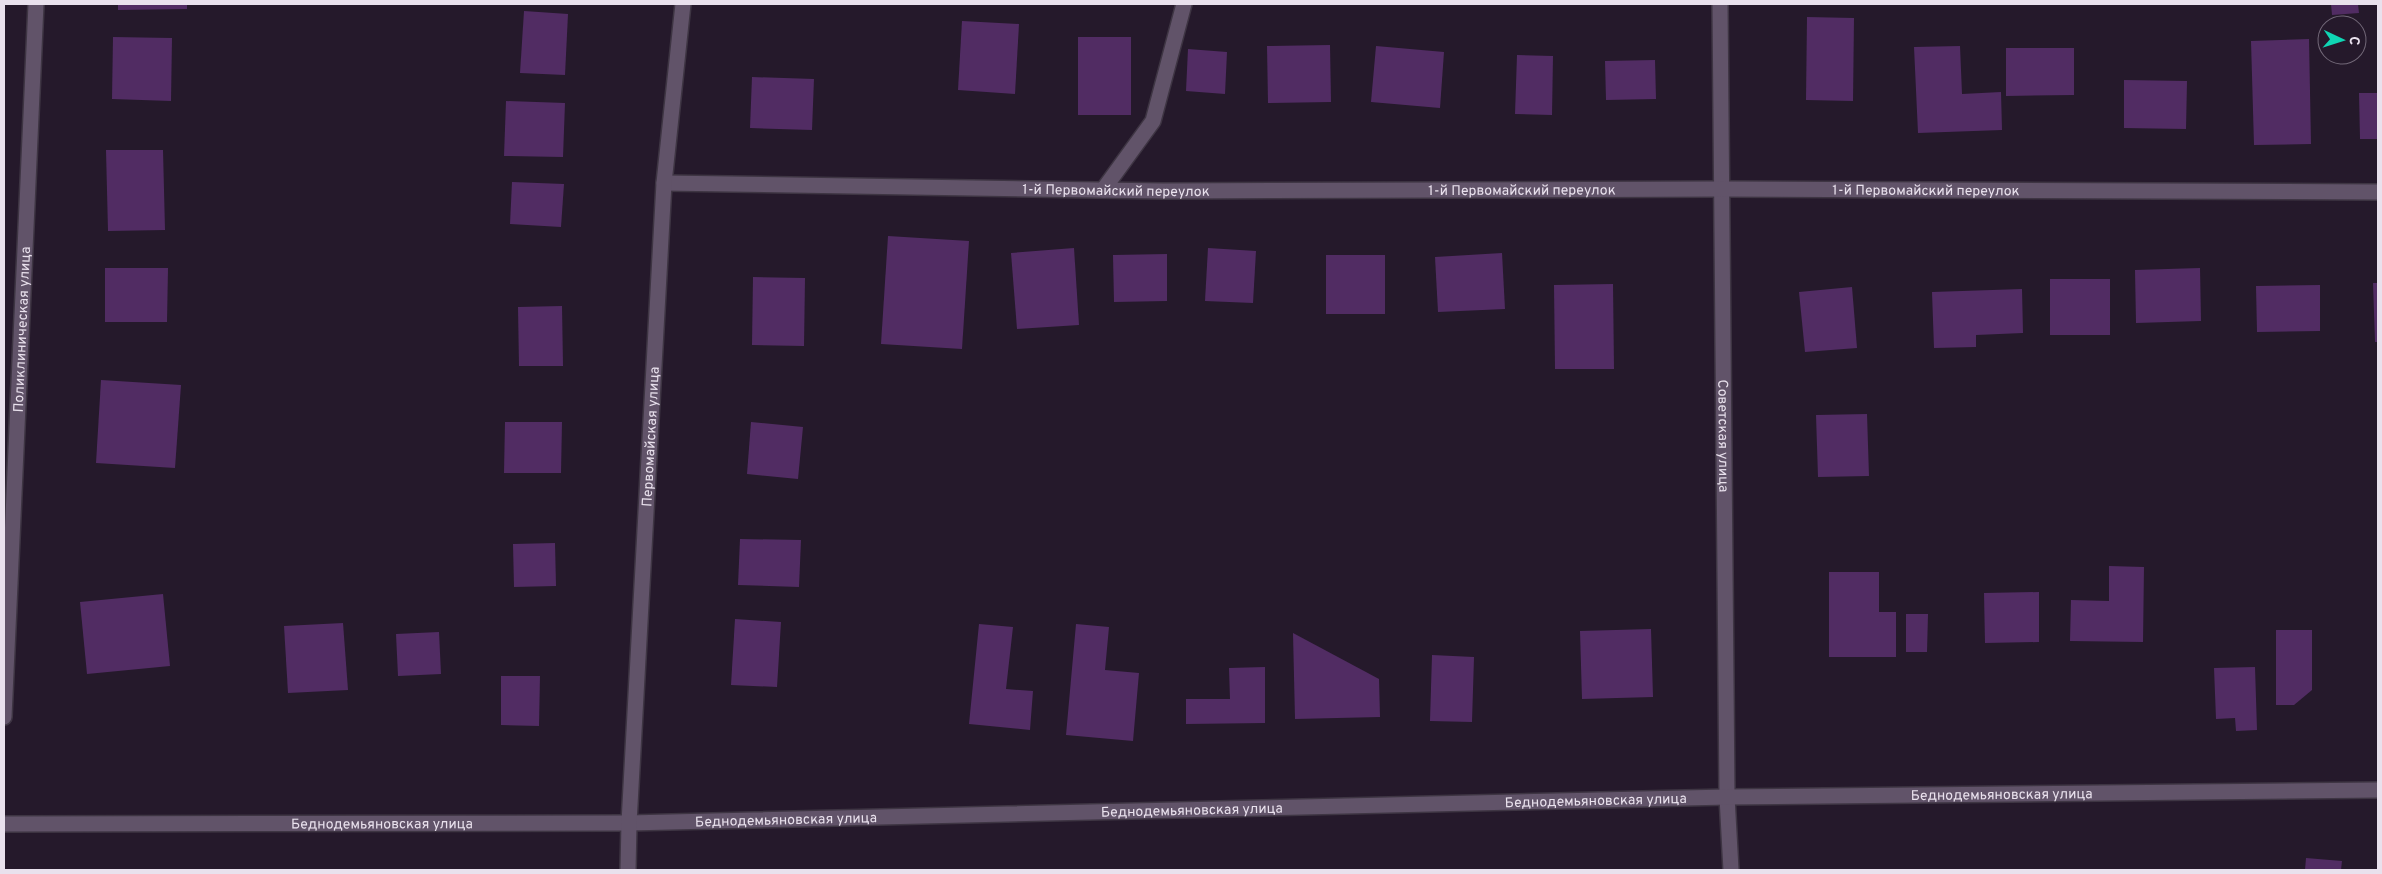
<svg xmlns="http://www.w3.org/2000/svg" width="2382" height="874" viewBox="0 0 2382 874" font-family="Overpass,sans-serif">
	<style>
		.building { fill: #512c63 }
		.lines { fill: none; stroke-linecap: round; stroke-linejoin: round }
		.street-casing { stroke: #3e3543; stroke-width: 18 }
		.street { stroke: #615369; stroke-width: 15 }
		.labels { text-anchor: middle; stroke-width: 4; stroke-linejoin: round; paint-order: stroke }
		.street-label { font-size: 14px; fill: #e9e1ed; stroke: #25192b }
	</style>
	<rect width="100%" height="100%" fill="#25192b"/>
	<g class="building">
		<polygon points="118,4 187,4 187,9 118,10"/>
		<polygon points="2331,4 2358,4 2359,13 2332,15"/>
		<polygon points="524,11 568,14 565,75 520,73"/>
		<polygon points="1807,17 1854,18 1853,101 1806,100"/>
		<polygon points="962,21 1019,24 1015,94 958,90"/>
		<polygon points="113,37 172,38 171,101 112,99"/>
		<rect x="1078" y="37" width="53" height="78"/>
		<polygon points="2309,39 2311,144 2254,145 2251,41"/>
		<polygon points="1330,45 1331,102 1268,103 1267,46"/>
		<polygon points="1376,46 1444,52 1440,108 1371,102"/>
		<polygon points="1960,46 1962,94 2001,92 2002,130 1918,133 1914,47"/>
		<polygon points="2006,48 2074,48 2074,95 2006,96"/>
		<polygon points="1188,49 1227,52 1225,94 1186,91"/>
		<polygon points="1517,55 1553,56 1552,115 1515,114"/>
		<polygon points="1655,60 1656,99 1606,100 1605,61"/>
		<polygon points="752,77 814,79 812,130 750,128"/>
		<polygon points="2124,80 2187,81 2186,129 2124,128"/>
		<polygon points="2359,93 2378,93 2378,139 2360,139"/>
		<polygon points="506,101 565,103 563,157 504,156"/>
		<polygon points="106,150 163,150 165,230 108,231"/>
		<polygon points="512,182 564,184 561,227 510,224"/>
		<polygon points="888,236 969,241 962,349 881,344"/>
		<polygon points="1074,248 1079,325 1017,329 1011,253"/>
		<polygon points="1208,248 1256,251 1253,303 1205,301"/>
		<polygon points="1502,253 1505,309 1438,312 1435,257"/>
		<polygon points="1167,254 1167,301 1114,302 1113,255"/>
		<rect x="1326" y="255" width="59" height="59"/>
		<polygon points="105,268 168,268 167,322 105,322"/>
		<polygon points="2200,268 2201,321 2136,323 2135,270"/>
		<polygon points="753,277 805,278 804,346 752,345"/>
		<rect x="2050" y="279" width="60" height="56"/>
		<polygon points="2373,283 2378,283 2378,342 2375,342"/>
		<polygon points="1613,284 1614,369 1555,369 1554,285"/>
		<polygon points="2320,285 2320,331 2257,332 2256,286"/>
		<polygon points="1852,287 1857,348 1805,352 1799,292"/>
		<polygon points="2022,289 2023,333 1976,335 1976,347 1934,348 1932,292"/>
		<polygon points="562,306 563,366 519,366 518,307"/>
		<polygon points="101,380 181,385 175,468 96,463"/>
		<polygon points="1867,414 1869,476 1818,477 1816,415"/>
		<polygon points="505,422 562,422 561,473 504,473"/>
		<polygon points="751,422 803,427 798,479 747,474"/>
		<polygon points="740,539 801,540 799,587 738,585"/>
		<polygon points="555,543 556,586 514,587 513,544"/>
		<polygon points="2109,566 2144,567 2143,642 2070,641 2071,600 2109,601"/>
		<polygon points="1829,572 1879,572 1879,612 1896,612 1896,657 1829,657"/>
		<polygon points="2039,592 2039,642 1985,643 1984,593"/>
		<polygon points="163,594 170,666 87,674 80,602"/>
		<polygon points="1906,614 1928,614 1927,652 1906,652"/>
		<polygon points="735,619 781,622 777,687 731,685"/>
		<polygon points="343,623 348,690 288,693 284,626"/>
		<polygon points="979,624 1013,627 1006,689 1033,691 1030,730 969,724"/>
		<polygon points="1076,624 1109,627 1105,670 1139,673 1133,741 1066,735"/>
		<polygon points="1651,629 1653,697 1582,699 1580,631"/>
		<polygon points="2276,630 2312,630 2312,690 2294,705 2276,705"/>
		<polygon points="439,632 441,674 398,676 396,634"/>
		<polygon points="1293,633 1379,679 1380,717 1295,719"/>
		<polygon points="1432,655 1474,657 1472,722 1430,721"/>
		<polygon points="1265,667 1265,723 1186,724 1186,699 1230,699 1229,668"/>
		<polygon points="2255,667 2257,730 2236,731 2235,718 2216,719 2214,668"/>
		<polygon points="501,676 540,676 539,726 501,725"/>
		<polygon points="2306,858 2342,861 2341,870 2305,870"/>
	</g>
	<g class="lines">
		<g class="street-casing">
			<g id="street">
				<path id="s1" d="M1720 4 1727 797 1731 870"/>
				<path id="s2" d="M664 183 1163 191 1722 189 2378 192"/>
				<polyline points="1103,190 1153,121 1184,4"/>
				<path id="s3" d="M4 717 36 4"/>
				<path id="s4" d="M4 824 629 823 1727 797 2378 790"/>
				<path id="s5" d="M628 870 629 823 664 183 683 4"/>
			</g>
		</g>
		<use href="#street" class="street"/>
	</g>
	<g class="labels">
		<g class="street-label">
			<text dy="5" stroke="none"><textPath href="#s2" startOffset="452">1-й Первомайский переулок</textPath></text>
			<text dy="5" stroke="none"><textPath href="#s2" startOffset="858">1-й Первомайский переулок</textPath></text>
			<text dy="5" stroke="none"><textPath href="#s2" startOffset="1262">1-й Первомайский переулок</textPath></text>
			<text dy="5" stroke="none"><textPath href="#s3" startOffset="388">Поликлиническая улица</textPath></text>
			<text dy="5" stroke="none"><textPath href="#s5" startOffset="434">Первомайская улица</textPath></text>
			<text dy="5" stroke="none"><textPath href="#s1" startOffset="432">Советская улица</textPath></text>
			<text dy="5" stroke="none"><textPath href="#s4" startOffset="1998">Беднодемьяновская улица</textPath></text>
			<text dy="5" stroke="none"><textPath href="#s4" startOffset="1592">Беднодемьяновская улица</textPath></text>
			<text dy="5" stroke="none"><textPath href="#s4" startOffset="1188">Беднодемьяновская улица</textPath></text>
			<text dy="5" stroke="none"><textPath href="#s4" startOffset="782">Беднодемьяновская улица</textPath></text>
			<text dy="5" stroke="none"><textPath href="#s4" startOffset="378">Беднодемьяновская улица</textPath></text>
		</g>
	</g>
	<rect width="2382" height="874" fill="none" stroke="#e9e1ed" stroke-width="10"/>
	<g transform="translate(2342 40) rotate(94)"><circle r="24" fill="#25192b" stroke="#736979"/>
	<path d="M0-4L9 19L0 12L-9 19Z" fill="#10d5b4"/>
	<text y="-8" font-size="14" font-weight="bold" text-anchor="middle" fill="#e9e1ed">С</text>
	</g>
</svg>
